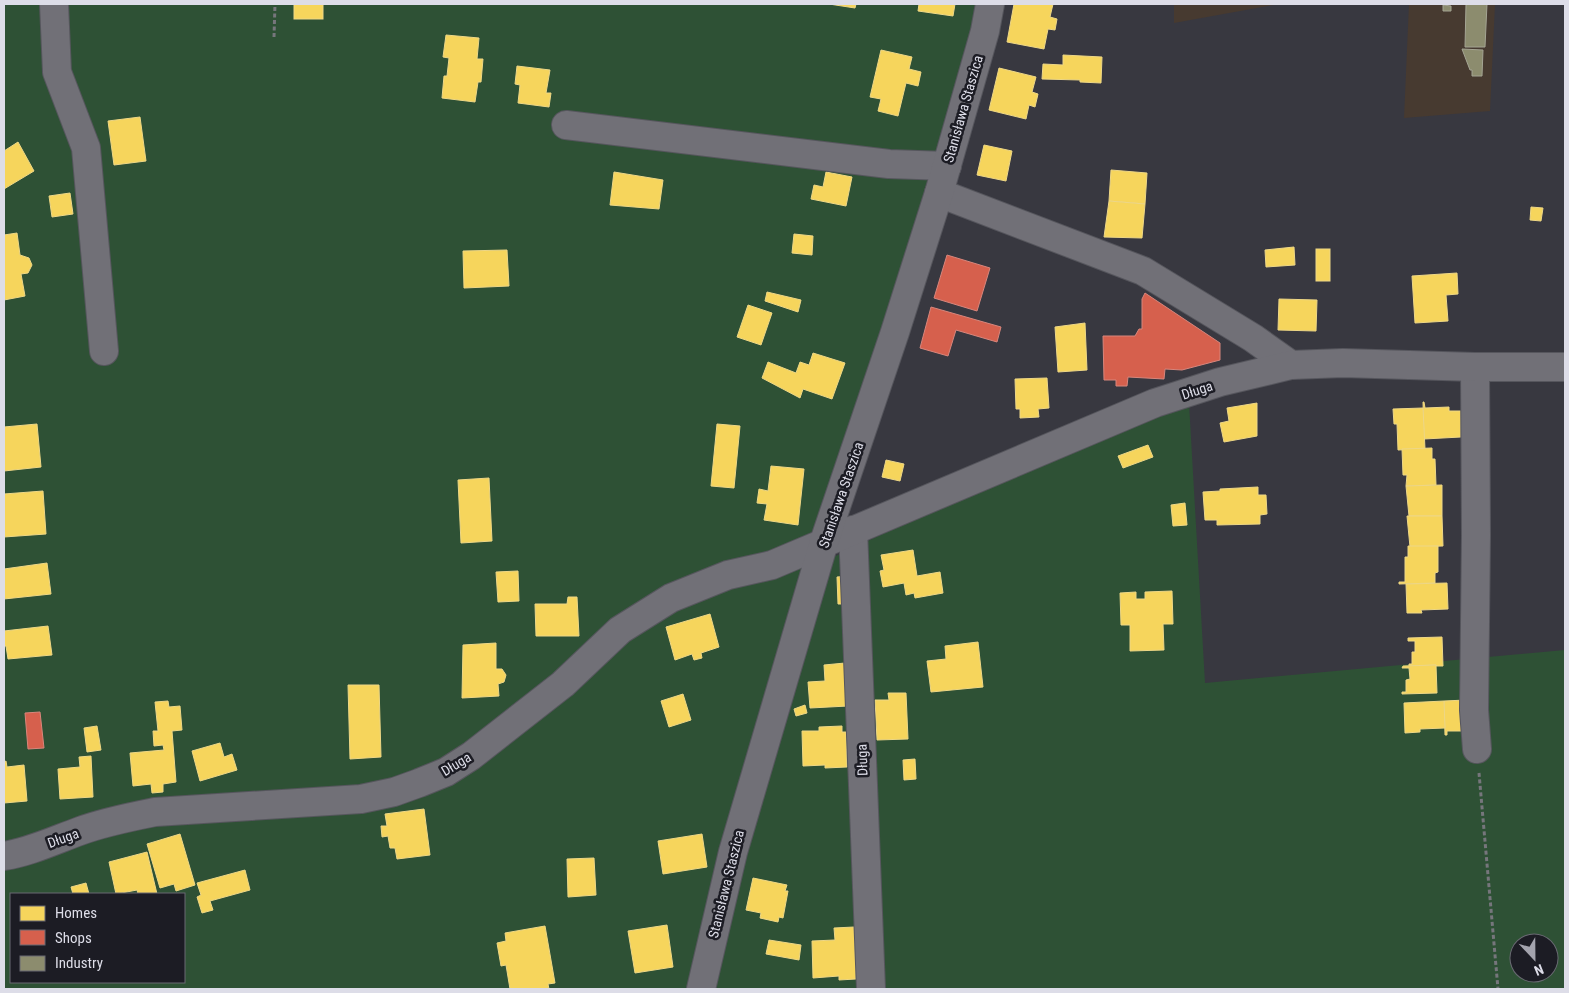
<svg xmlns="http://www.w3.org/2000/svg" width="1569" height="993" viewBox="0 0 1569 993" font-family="'Roboto Condensed',sans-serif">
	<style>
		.industrial { fill: #473a30 }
		.green { fill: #2e5135; fill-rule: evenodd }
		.homes { fill: #f6d55c; stroke: #eed786 }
		.shops { fill: #d6604d; stroke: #d8867c }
		.industry { fill: #8c8c6e; stroke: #a4a493 }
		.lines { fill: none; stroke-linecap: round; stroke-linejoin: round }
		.minor-casing { stroke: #56565d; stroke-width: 30 }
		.path { stroke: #76767c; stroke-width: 3; stroke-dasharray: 4 2.5; stroke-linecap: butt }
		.minor { stroke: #717077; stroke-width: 28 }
		.labels { text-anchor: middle; stroke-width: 5; stroke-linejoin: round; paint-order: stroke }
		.street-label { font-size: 14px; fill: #dddde8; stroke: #1c1c24 }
	</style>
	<rect width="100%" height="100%" fill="#383840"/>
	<g class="industrial">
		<polygon points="1174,4 1279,4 1174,23"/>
		<polygon points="1409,4 1495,4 1490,111 1404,118"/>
	</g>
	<path class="green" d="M4 4H977L964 75 810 568 1105 430 1189 403 1205 683 1565 650V989H4ZM11 894H184V982H11ZM1519 943H1549V973H1519Z"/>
	<g class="homes">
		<rect x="294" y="4" width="29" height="15"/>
		<polygon points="829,4 856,4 855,8"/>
		<polygon points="919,4 955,4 953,16 918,11"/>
		<polygon points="1014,4 1053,4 1050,17 1057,19 1055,30 1048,29 1044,49 1007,42"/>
		<polygon points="446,35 479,38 477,59 483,59 481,82 478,82 475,102 442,98 444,76 447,76 449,58 443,57"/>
		<polygon points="881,50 912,57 909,69 921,72 918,86 906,83 898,116 878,111 881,99 870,97"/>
		<polygon points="1063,55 1102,57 1101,83 1080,82 1080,80 1042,79 1043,64 1063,65"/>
		<polygon points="517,66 550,70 546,93 551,93 549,107 518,103 520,85 515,84"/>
		<polygon points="999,68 1036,77 1032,92 1038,94 1035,107 1029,105 1026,119 989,110"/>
		<polygon points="140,117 146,161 114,165 108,121"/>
		<polygon points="18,142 34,171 4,189 4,151"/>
		<polygon points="984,145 1012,151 1006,181 977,175"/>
		<polygon points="1111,170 1147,173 1145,204 1109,201"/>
		<polygon points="614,172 663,180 659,209 610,205"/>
		<polygon points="826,172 852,177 846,206 811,199 814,185 823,187"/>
		<polygon points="70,193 73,214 52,217 49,196"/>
		<polygon points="1109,201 1145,204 1142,238 1104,237"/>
		<polygon points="1531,207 1543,208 1541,221 1530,220"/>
		<polygon points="17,233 20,255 29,258 32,265 28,273 21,274 25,296 4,300 4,235"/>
		<polygon points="794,234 813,236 812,255 792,253"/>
		<polygon points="1294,247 1295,265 1266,267 1265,250"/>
		<rect x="1316" y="249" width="14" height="32"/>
		<polygon points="507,250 509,286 464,288 463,251"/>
		<polygon points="1457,273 1458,294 1446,295 1448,321 1415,323 1412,276"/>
		<polygon points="767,292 801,300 798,312 765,301"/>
		<polygon points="1279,299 1317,300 1316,331 1278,330"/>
		<polygon points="748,305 772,313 761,345 737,337"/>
		<polygon points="1085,323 1087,370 1058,372 1055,327"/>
		<polygon points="813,353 845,363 832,399 803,389 800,398 762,378 768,362 796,373 800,362 809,365"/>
		<polygon points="1047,378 1049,408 1038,409 1039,417 1020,418 1020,409 1016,409 1015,379"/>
		<polygon points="1423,402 1424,402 1425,408 1449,407 1449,411 1461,411 1461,437 1424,439"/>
		<polygon points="1257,403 1257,436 1224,442 1220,423 1229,421 1227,408"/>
		<polygon points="1423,408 1425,449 1398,450 1397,424 1394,424 1393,409"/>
		<polygon points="37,424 41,467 4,471 4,427"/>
		<polygon points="717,424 740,426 734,488 711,486"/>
		<polygon points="1148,445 1153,457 1123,468 1118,456"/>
		<polygon points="1432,448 1432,459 1435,459 1436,485 1406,486 1407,475 1403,475 1402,449"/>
		<polygon points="886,460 904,464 900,481 882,477"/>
		<polygon points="771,466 804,469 798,525 764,520 767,504 757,503 759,489 768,491"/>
		<polygon points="489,478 492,541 461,543 458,480"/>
		<polygon points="1442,485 1442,516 1409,516 1406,486"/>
		<polygon points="1258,487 1258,495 1266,495 1267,514 1260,515 1260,524 1217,525 1217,520 1205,520 1203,492 1220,491 1220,489"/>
		<polygon points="43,491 46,534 4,537 4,494"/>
		<polygon points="1185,503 1187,525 1173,526 1171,505"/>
		<polygon points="1407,516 1442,516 1443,546 1410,547"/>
		<polygon points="1408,546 1438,546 1438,572 1435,573 1435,583 1399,584 1399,582 1405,582 1405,557 1408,557"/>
		<polygon points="913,550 917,576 940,572 943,593 915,598 914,593 906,595 904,583 883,587 880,571 884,570 881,555"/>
		<polygon points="47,563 51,594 4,599 4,569"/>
		<polygon points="518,571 519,601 498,602 496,572"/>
		<polygon points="849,576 850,604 838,604 837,577"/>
		<polygon points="1447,583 1448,609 1421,610 1422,613 1407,613 1406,584"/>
		<polygon points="1172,591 1173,624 1163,624 1164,650 1130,651 1130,625 1121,625 1120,593 1136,592 1136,599 1145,599 1145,592"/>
		<polygon points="568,597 577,597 579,636 536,636 535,604 567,604"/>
		<polygon points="710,614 719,647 701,653 702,658 694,660 692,654 675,660 666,627"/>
		<polygon points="48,626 52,655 8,659 6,646 4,646 4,631"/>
		<polygon points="1442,637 1443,666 1436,666 1436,665 1409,666 1409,664 1412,664 1412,652 1415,652 1415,641 1408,641 1408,638"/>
		<polygon points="978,642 983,687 931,692 927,661 946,659 945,646"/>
		<polygon points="496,643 496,669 502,669 506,675 504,682 498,684 499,696 462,698 463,645"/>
		<polygon points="845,663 848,706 810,708 808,682 825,681 824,665"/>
		<polygon points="1436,665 1437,693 1402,694 1402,692 1406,692 1406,680 1410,679 1409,668 1402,668 1403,666"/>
		<polygon points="348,685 379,685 381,757 350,759"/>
		<polygon points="888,693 906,693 908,739 877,740 875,700 889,700"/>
		<polygon points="683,694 691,720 669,727 661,701"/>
		<polygon points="1466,700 1465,731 1447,731 1447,735 1445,735 1444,701"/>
		<polygon points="168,701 169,707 180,706 182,730 172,731 176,782 163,784 163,792 152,793 151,784 133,786 130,753 164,750 163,745 154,746 153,731 158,731 155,702"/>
		<polygon points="1444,701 1445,728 1420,729 1420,732 1405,733 1404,703"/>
		<polygon points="805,705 807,713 796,716 794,709"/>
		<polygon points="97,726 101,750 87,752 84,728"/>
		<polygon points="842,726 842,732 846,732 847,767 825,768 825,765 803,766 802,731 819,731 819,727"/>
		<polygon points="220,743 224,757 232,754 237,770 200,781 192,751"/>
		<polygon points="91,756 93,797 60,799 58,769 80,767 79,757"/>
		<polygon points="915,759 916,779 904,780 903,760"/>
		<polygon points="6,761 7,767 24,765 27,801 4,803 4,762"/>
		<polygon points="424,809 430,855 397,859 395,848 390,848 388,836 382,837 381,826 387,826 385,814"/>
		<polygon points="180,834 195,885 176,891 174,884 160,888 147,844"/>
		<polygon points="702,834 707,867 663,874 658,841"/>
		<polygon points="147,852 157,894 138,894 137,890 116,894 109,862"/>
		<polygon points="594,858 596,895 568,897 567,859"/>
		<polygon points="245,870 250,890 210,901 213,910 202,913 197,897 201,895 197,883"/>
		<polygon points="753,878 787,885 785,891 788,891 783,918 779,917 778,922 760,918 761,913 746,910"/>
		<polygon points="86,883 89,894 73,894 71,887"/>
		<polygon points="667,925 673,967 635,973 628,931"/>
		<polygon points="545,926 555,983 548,984 549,989 510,989 506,965 501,966 497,943 506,941 505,933"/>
		<polygon points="854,927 856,979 839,980 839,976 813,978 812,941 835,940 834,928"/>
		<polygon points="769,940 801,945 799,960 766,954"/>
	</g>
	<g class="shops">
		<polygon points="947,255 990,268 977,311 934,298"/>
		<polygon points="1145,293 1220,343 1220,360 1182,370 1165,369 1164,379 1128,377 1127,386 1116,386 1116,380 1104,380 1103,336 1135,336 1139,329 1142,329 1142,299"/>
		<polygon points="931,307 1001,327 997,342 956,330 948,356 920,348"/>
		<polygon points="40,712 44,748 28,749 25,713"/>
	</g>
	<g class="industry">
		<polygon points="1455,4 1487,4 1485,47 1465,47 1466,4"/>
		<polygon points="1443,5 1451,6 1451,11 1443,11"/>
		<polygon points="1462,49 1483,50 1482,76 1472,76 1472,70 1470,70"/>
	</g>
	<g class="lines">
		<g class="minor-casing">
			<g id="minor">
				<polyline points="54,4 57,72 86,148 104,351"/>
				<polyline points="566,125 889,164 947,166"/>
				<polyline points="939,193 1143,271 1253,338 1291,365"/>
				<polyline points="1475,367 1476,535 1474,710 1477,749"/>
				<polyline points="853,530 871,989"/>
				<path d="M4 856C30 852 55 840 80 831 104 822 130 817 155 812L361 799 394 792 419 783 446 772 471 756 563 684 620 630 671 598 728 575 772 565 1155 403 1220 382 1291 365 1343 363 1475 367H1565"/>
				<polyline points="701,989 733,852 824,542 895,332 939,193 985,31 990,4"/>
			</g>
		</g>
		<g class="path">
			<polyline points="274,37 275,4"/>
			<polyline points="1479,773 1498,989"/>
		</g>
		<use href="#minor" class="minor"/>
	</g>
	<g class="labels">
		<g class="street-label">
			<text transform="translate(963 109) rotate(-74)" y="5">Stanisława Staszica</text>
			<text transform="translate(1197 390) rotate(-18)" y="5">Długa</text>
			<text transform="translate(841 495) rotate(-71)" y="5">Stanisława Staszica</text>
			<text transform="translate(862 760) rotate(-92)" y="5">Długa</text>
			<text transform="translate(456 764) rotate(-31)" y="5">Długa</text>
			<text transform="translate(63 838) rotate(-20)" y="5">Długa</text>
			<text transform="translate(726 884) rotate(-76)" y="5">Stanisława Staszica</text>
		</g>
	</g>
	<rect width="1569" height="993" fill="none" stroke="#dddde8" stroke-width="10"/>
	<rect x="10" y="893" width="175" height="90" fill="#1c1c24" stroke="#696972"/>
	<rect x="20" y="906" width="25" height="15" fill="#f6d55c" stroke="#696972"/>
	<text x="55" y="918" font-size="15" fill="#dddde8">Homes</text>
	<rect x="20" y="930" width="25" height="15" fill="#d6604d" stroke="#696972"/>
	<text x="55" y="943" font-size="15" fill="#dddde8">Shops</text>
	<rect x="20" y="956" width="25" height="15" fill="#8c8c6e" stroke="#696972"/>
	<text x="55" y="968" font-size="15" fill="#dddde8">Industry</text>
	<g transform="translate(1534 958) rotate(158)"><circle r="24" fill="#1c1c24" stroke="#696972"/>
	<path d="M0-4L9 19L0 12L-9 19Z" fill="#a3a3ad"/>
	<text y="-8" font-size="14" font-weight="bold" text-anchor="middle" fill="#dddde8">N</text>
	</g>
</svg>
